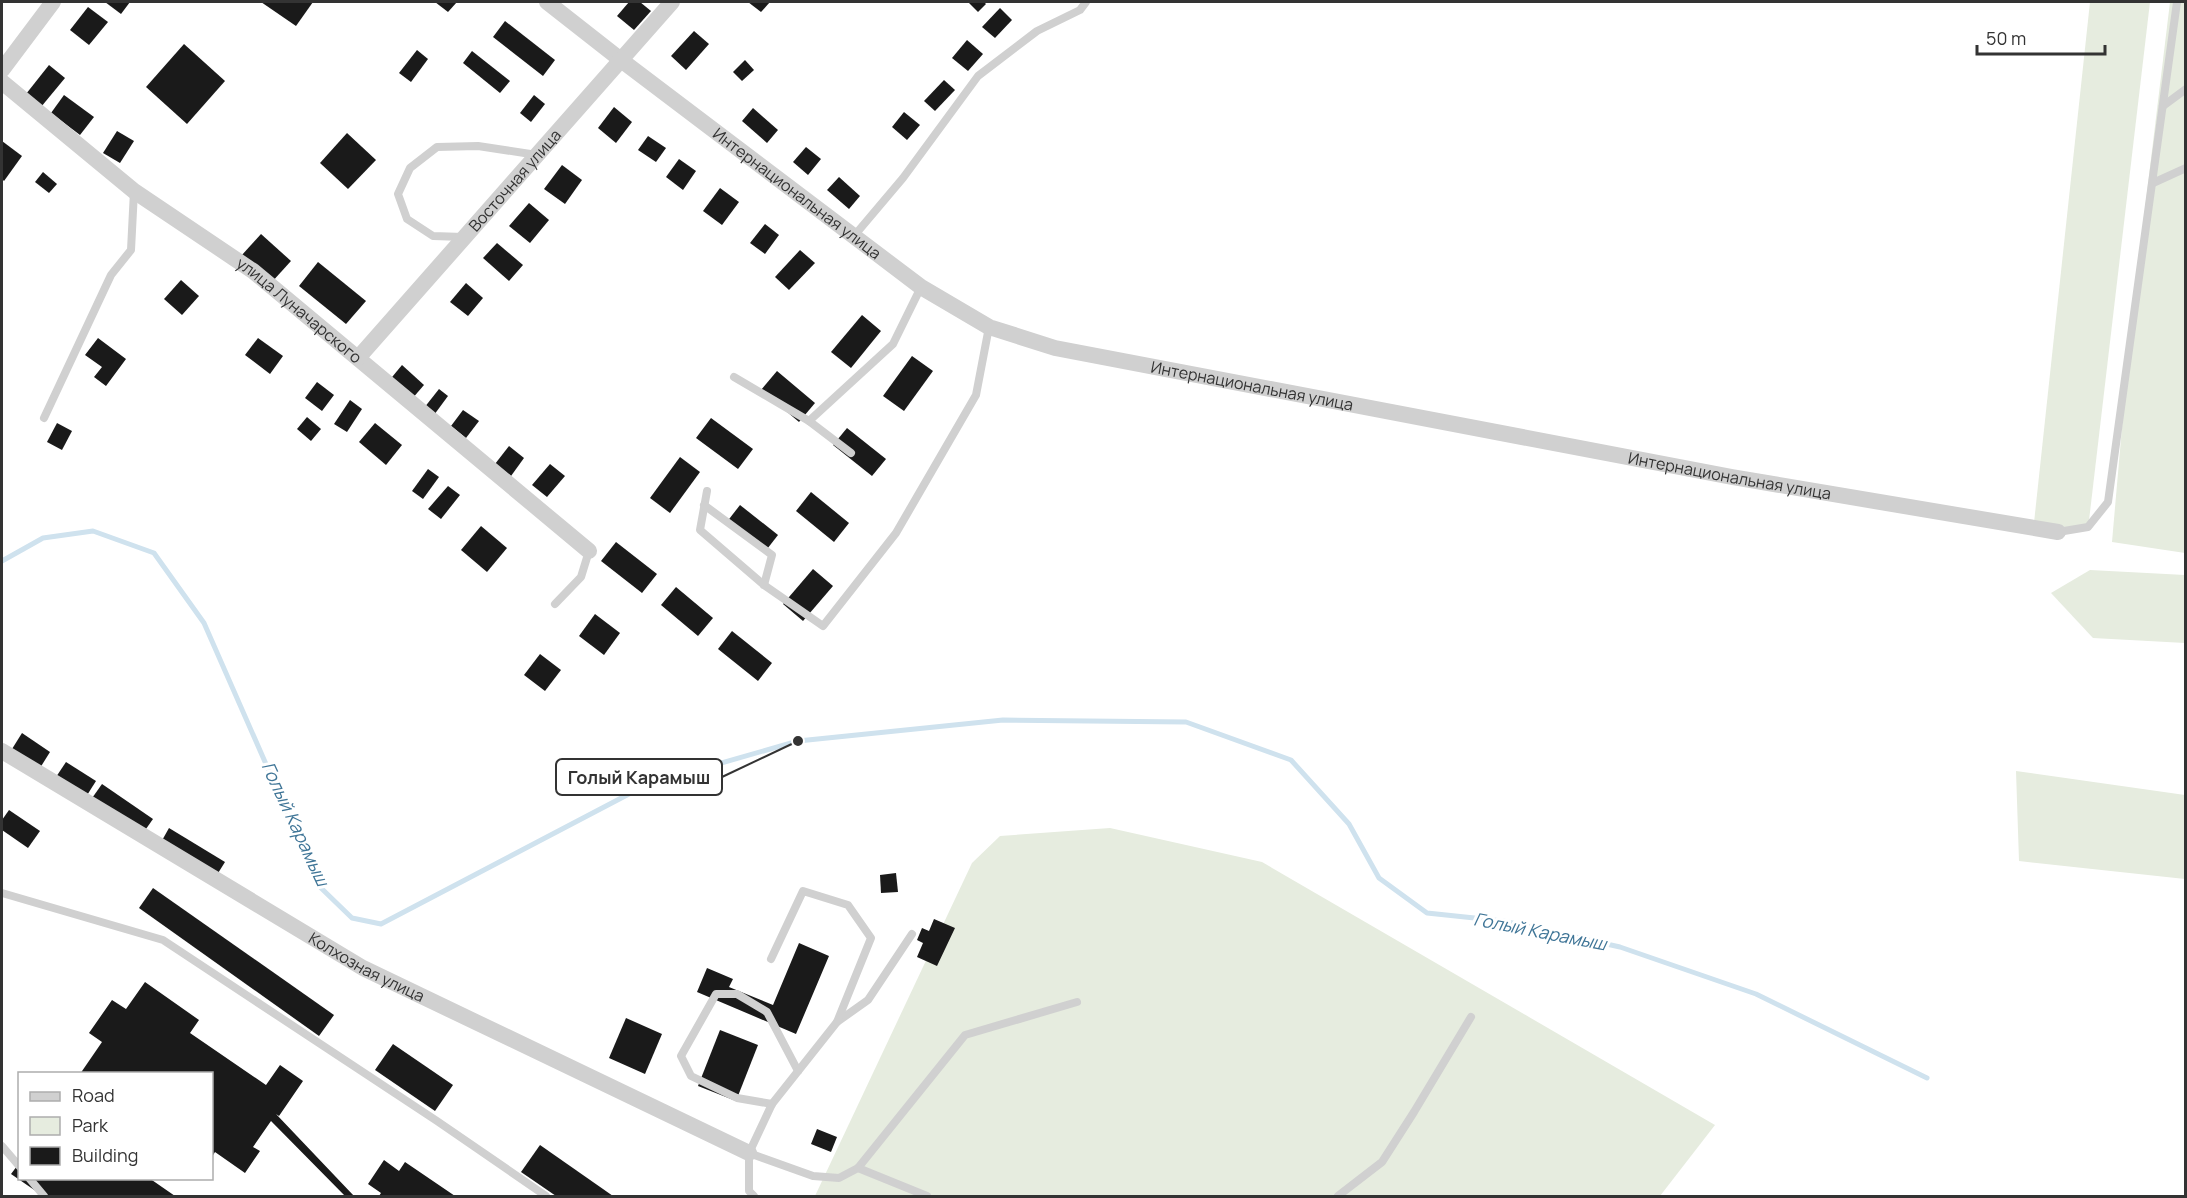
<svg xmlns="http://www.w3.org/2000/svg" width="2187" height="1198" viewBox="0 0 2187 1198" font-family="Manrope,sans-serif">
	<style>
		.green { fill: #e6ecdf }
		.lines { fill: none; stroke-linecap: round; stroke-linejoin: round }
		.stream { stroke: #cfe2ee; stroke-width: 5 }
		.building { fill: #1a1a1a }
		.service { stroke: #d0d0d0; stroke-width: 8 }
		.minor { stroke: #d0d0d0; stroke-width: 16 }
		.labels { text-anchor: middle; stroke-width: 6; stroke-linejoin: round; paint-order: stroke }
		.street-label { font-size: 16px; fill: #333; stroke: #fff }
		.water-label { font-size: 18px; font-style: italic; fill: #3f7597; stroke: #fff }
		.leader { fill: none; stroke: #333; stroke-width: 2 }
		.callout-dot { fill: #333; stroke: #fff; stroke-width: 2 }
		.callout { fill: #fff; stroke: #333; stroke-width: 2 }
		.callout-label { font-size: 18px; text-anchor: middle; font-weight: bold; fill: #333 }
	</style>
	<rect width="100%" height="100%" fill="#fff"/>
	<g class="green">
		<polygon points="2090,2 2150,2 2088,529 2033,532"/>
		<polygon points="2170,2 2185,2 2185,553 2112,542 2131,324"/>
		<polygon points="2090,570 2185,575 2185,643 2093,638 2051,593"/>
		<polygon points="2016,771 2185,795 2185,879 2019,861"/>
		<polygon points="1110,828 1262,862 1715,1125 1660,1196 815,1196 972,863 1000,836"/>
	</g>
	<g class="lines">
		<polyline class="stream" points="2,561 43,538 93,531 154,553 204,623 320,887 352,918 381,924 648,784 798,741 1003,720 1186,722 1291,760 1349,824 1379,878 1427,913 1503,921 1620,947 1756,994 1927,1078"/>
	</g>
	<g class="building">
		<polygon points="105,2 130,2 121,14"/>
		<polygon points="261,2 313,2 296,26"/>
		<polygon points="435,2 457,2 448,12"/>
		<polygon points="629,2 640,2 651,11 634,30 617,16"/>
		<polygon points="748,2 770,2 761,12"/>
		<polygon points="968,2 984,2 986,4 978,12"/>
		<polygon points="88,7 108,22 89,45 70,30"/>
		<polygon points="1000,8 1012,20 995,38 982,27"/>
		<polygon points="505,21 555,60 543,76 493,37"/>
		<polygon points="694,31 709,44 686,70 671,56"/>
		<polygon points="967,40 983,54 968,71 952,58"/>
		<polygon points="184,44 225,81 187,124 146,87"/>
		<polygon points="417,50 428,59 411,82 399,73"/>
		<polygon points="472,51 510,81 500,93 463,63"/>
		<polygon points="745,60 754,70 742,81 733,72"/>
		<polygon points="49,65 65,78 41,107 26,94"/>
		<polygon points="944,80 955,90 935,111 924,101"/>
		<polygon points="64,95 94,117 80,135 51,113"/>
		<polygon points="534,95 545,104 531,122 520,113"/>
		<polygon points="614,107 632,122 616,143 598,128"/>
		<polygon points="753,108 778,130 767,143 742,121"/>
		<polygon points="904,112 920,125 907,140 892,127"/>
		<polygon points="117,131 134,141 120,163 103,153"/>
		<polygon points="347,133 376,160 348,189 320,163"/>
		<polygon points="648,136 666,148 656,162 638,150"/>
		<polygon points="2,141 22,156 4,181 2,179"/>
		<polygon points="806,147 821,159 808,175 793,162"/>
		<polygon points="679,159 696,171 683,190 666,177"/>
		<polygon points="562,165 582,180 565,204 544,189"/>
		<polygon points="43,172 57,184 49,193 35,182"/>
		<polygon points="839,177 860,196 849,209 827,190"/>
		<polygon points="720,188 739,202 722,225 703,211"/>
		<polygon points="529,203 549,220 530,243 509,226"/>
		<polygon points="765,224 779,235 765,254 750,243"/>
		<polygon points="261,234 291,261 271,283 241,256"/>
		<polygon points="497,243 523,265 509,281 483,258"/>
		<polygon points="800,250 815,263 789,290 775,277"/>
		<polygon points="318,262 366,301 346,324 299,286"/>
		<polygon points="181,280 199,296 182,315 164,299"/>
		<polygon points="466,283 483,298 468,316 450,302"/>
		<polygon points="862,315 881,331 851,368 831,352"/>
		<polygon points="98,338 126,359 106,386 94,377 102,367 85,355"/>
		<polygon points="258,338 283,356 270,374 245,355"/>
		<polygon points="912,356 933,371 904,411 883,396"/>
		<polygon points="402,365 424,385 405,407 383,388"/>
		<polygon points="777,371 815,403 799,422 761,390"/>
		<polygon points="317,382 334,395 322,411 305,398"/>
		<polygon points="439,389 448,396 434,415 424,408"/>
		<polygon points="350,400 362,409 347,432 334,424"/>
		<polygon points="463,410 479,421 466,438 451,426"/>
		<polygon points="307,417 321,429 311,441 297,429"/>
		<polygon points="711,418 753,449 738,469 696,438"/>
		<polygon points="57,423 72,431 62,450 47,442"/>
		<polygon points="375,423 402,445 386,465 359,442"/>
		<polygon points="847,428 886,459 872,476 833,445"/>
		<polygon points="509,446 524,458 511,476 495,464"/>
		<polygon points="680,457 700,472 670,513 650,498"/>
		<polygon points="550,464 565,476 547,497 532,485"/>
		<polygon points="428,469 439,477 423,499 412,491"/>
		<polygon points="448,486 460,495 441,519 428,509"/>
		<polygon points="811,492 849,523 834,542 796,511"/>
		<polygon points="740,505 778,535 764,553 726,523"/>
		<polygon points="481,526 507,548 487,572 461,550"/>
		<polygon points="616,542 657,574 642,593 601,561"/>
		<polygon points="813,569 833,586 803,621 783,604"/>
		<polygon points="676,587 713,618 698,636 661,605"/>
		<polygon points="595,614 620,633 604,655 579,636"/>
		<polygon points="732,631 772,663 758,681 718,649"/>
		<polygon points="540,654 561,670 545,691 524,675"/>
		<polygon points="22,733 50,752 40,768 12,749"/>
		<polygon points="66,762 96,781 84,800 54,780"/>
		<polygon points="102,784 153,819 141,836 90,801"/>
		<polygon points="9,810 40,831 28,848 2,830 2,820"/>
		<polygon points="169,828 225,862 215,878 160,844"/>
		<polygon points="896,873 898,892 881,893 880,875"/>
		<polygon points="153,888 334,1015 319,1036 139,908"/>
		<polygon points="934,919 955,928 937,966 917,957 923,943 917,940 922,928 929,931"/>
		<polygon points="799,943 829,956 796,1034 697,992 707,968 733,979 729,987 773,1005"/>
		<polygon points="145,982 199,1020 190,1033 266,1085 280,1065 303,1081 279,1116 276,1114 354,1196 345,1196 271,1121 253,1147 260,1151 245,1173 215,1152 212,1157 212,1074 80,1074 102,1042 89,1033 112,1000 126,1009"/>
		<polygon points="626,1018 662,1034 645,1074 609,1058"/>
		<polygon points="720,1030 758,1045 736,1101 698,1086"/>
		<polygon points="393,1044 453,1085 435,1111 375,1070"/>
		<polygon points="817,1129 837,1137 831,1152 811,1144"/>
		<polygon points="540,1145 613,1196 556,1196 521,1172"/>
		<polygon points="384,1160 399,1171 405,1162 455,1196 379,1196 381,1193 368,1184"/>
		<polygon points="20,1162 20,1178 149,1178 175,1196 43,1196 11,1174"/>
	</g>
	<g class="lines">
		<g class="service">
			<polyline points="2163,106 2186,89"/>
			<polyline points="2153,183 2186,168"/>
			<polyline points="854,236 903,178 978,76 1037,31 1080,10 1086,2"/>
			<polyline points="463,237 433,236 407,219 398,194 410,168 437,147 478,146 537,155"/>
			<polyline points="734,377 809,421 851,453"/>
			<polyline points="44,418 111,275 131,250 134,191"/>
			<polyline points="809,421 893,344 921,287"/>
			<polyline points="707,491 700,530 764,585 823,626 896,533 976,395 989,327"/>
			<polyline points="704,505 772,555 764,585"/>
			<polyline points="2058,532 2088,527 2108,502 2177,2"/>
			<polyline points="555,604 581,577 589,551"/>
			<polyline points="2,893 163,940 437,1121 546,1196"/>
			<polyline points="837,1022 868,1000 912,934"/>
			<polyline points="772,1104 737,1098 691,1076 681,1056 716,994 737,994 767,1012 798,1071"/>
			<polyline points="2,1146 20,1167"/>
			<polyline points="749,1153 813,1176 839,1178 858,1168 965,1035 1077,1002"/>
			<polyline points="858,1168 927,1196"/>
			<polyline points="29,1178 44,1196"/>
			<polyline points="754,1196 749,1191 749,1153 772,1104 837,1022 871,938 848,905 803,891 771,959"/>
			<polyline points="1338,1196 1382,1162 1414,1112 1471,1017"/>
		</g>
		<g class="minor">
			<path id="s1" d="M547 2 621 60 921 287 989 327 1055 348 1732 477 2058 532"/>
			<polyline points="2,70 53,2"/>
			<path id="s2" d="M2 82 134 191 253 271 589 551"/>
			<path id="s3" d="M358 358 672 2"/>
			<path id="s4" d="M2 751 363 968 749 1153"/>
		</g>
	</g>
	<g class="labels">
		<g class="street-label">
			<text dy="6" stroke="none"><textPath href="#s3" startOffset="237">Восточная улица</textPath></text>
			<text dy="6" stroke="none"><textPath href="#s1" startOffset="315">Интернациональная улица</textPath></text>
			<text dy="6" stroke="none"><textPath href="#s2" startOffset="375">улица Луначарского</textPath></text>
			<text dy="6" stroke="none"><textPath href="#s1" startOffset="819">Интернациональная улица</textPath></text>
			<text dy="6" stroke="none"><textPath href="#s1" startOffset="1305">Интернациональная улица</textPath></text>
			<text dy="6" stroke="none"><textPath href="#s4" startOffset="424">Колхозная улица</textPath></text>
		</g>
		<g class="water-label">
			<text transform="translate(295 824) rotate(65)" y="6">Голый Карамыш</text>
			<text transform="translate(1540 932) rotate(11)" y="6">Голый Карамыш</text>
		</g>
	</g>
	<path class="leader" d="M798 741L722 777"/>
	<circle class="callout-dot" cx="798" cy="741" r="6"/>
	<rect class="callout" x="556" y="759" width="166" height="36" rx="6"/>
	<g class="callout-label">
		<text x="639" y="784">Голый Карамыш</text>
	</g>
	<rect width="2187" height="1198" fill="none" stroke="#333333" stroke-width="6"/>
	<rect x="18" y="1072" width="195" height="108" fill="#ffffff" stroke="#adadad" stroke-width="1.5"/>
	<rect x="30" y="1092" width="30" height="9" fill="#d0d0d0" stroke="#adadad" stroke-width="1.5"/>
	<text x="72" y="1102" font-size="18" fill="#333333">Road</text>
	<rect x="30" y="1117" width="30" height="18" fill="#e6ecdf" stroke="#adadad" stroke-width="1.5"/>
	<text x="72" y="1132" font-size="18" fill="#333333">Park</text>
	<rect x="30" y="1147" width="30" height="18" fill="#1a1a1a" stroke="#adadad" stroke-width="1.5"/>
	<text x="72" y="1162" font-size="18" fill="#333333">Building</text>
	<path d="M1977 45v9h128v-9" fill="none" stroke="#333333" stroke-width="3"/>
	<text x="1986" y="45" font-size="18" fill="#333333" stroke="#ffffff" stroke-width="4.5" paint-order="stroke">50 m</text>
</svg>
